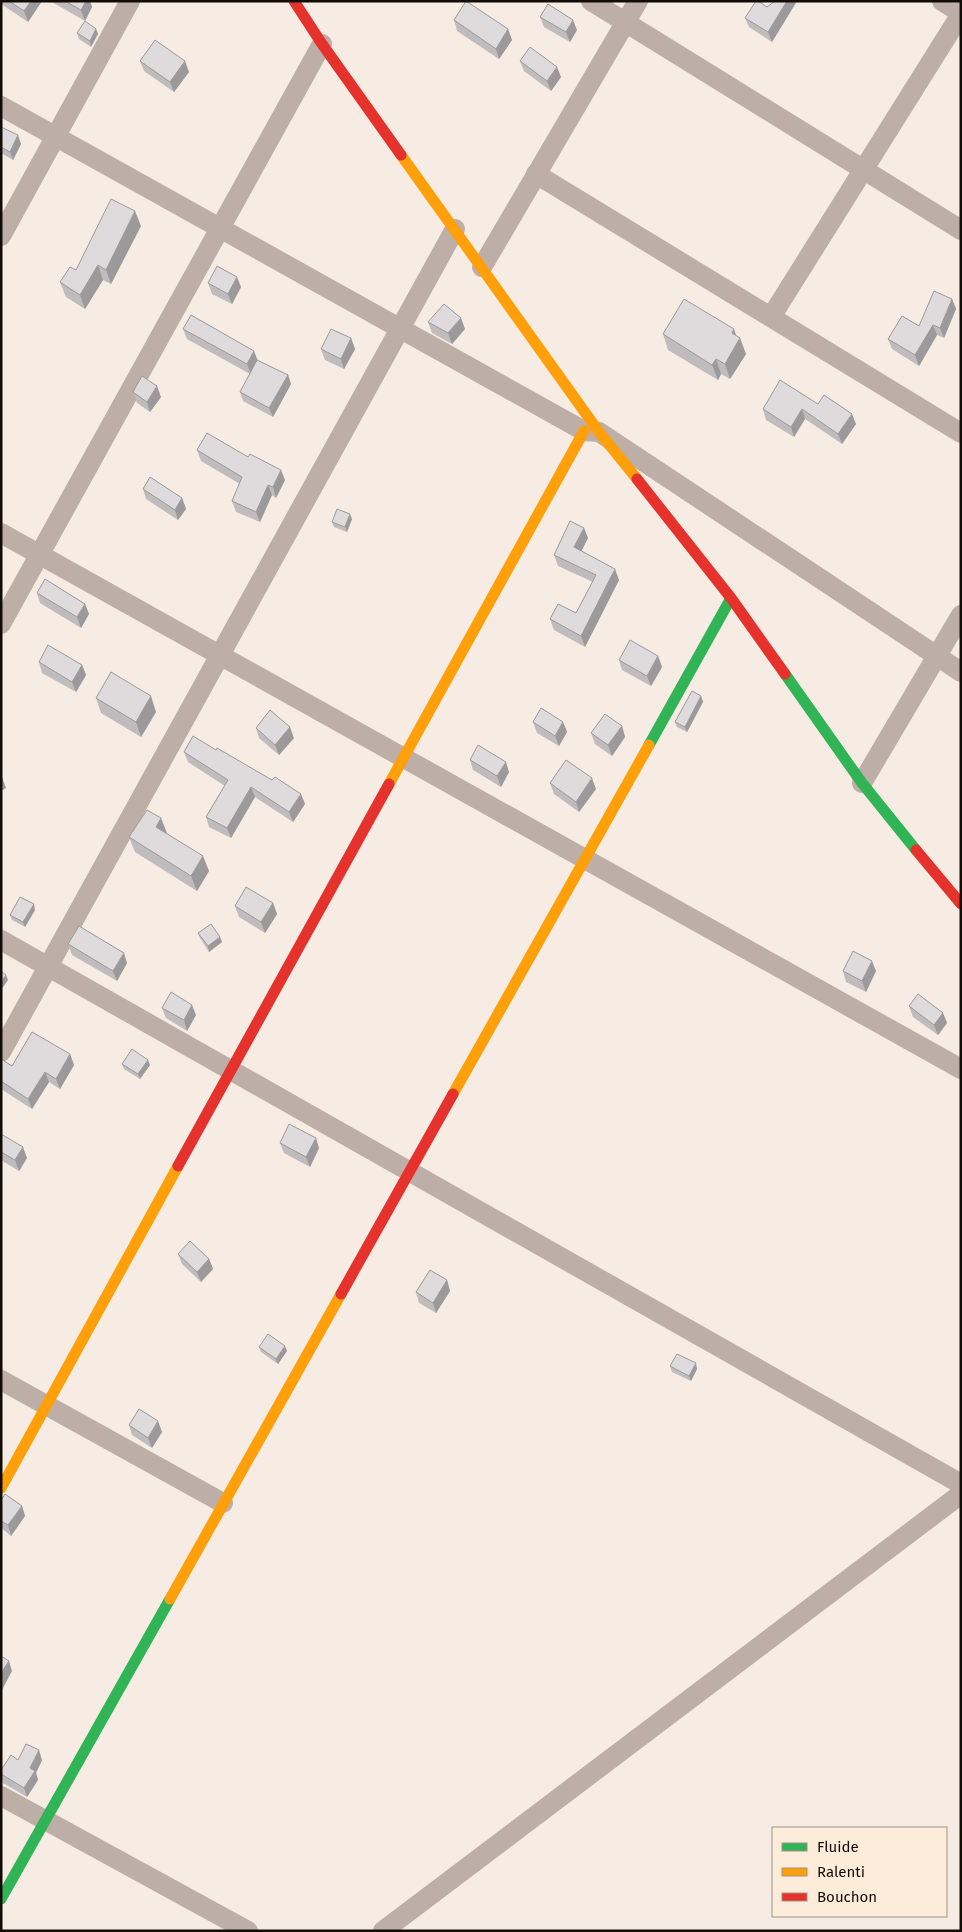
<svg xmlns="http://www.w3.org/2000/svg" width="962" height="1932" viewBox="0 0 962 1932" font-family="'Fira Sans',sans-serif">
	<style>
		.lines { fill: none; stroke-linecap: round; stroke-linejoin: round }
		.street { stroke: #beaea8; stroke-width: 20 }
		.fast { stroke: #30b455; stroke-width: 11 }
		.slow { stroke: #ff9f0a; stroke-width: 11 }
		.jam { stroke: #e5322d; stroke-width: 11 }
		.wall { fill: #c0bcbd }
		.shaded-wall { fill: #9c999a }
		.building { fill: #dfdbdc; stroke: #9c999a }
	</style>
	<rect width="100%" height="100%" fill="#f6ece3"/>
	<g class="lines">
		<g class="street">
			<polyline points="591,1 961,230"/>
			<polyline points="942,1 961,13"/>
			<polyline points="1,106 584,431 599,432 961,672"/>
			<polyline points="536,174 961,433"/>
			<polyline points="1,236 130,1"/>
			<polyline points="482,267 638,1"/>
			<polyline points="771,317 961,14"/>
			<polyline points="1,533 961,1069"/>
			<polyline points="1,624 322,44"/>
			<polyline points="862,783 961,615"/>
			<polyline points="1,940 961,1484"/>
			<polyline points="1,1052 455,229"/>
			<polyline points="1,1380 223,1503"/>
			<polyline points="1,1796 248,1931"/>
			<polyline points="383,1931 961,1494"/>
		</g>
		<g class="fast">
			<polyline points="785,674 862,783 916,850"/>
			<polyline points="649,745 731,598"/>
			<polyline points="1,1899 170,1599"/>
		</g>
		<g class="slow">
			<polyline points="401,155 599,432 637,479"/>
			<polyline points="389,784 584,431"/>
			<polyline points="453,1094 649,745"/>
			<polyline points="1,1488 178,1166"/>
			<polyline points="170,1599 341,1294"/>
		</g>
		<g class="jam">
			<polyline points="294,1 322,44 401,155"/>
			<polyline points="637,479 731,598 785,674"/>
			<polyline points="916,850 961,904"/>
			<polyline points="178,1166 389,784"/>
			<polyline points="341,1294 453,1094"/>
		</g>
	</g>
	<g class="wall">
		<polygon points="1,1 42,1 28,22 1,4"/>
		<polygon points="50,1 90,1 92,7 85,21"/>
		<polygon points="775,1 797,1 772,42 749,27 745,18 767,7"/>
		<polygon points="540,17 577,30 570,42 544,27"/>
		<polygon points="454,20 508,29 512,40 499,59 457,31"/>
		<polygon points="96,29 98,34 91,47 79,39 77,33"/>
		<polygon points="140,61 189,72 174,92 144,71"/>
		<polygon points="520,61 561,77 551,91 524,71"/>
		<polygon points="1,127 21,144 13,160 1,153"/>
		<polygon points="141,226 111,284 103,280 85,309 66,297 60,282 76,270"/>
		<polygon points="208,283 241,287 232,304 212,294"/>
		<polygon points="952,299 956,309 944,338 937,335 919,366 892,349 888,339 919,326"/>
		<polygon points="428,322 465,329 452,344 432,333"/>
		<polygon points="183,329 258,361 288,375 291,384 273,417 243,401 240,392 250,374 187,339"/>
		<polygon points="734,329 736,336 746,354 730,379 721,374 718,380 668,350 663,334"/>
		<polygon points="351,338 355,349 344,369 325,360 321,349"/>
		<polygon points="133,392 161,397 150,412 137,403"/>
		<polygon points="818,404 856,424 842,444 805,419 794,437 766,420 763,409"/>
		<polygon points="197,450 285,480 276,498 272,495 260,522 236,512 232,501 240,484 201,461"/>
		<polygon points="143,489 182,498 186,509 178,520 146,499"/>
		<polygon points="352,519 347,532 334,527 332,522"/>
		<polygon points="584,528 588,538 581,551 619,580 585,647 554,630 550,619 576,613 593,582 558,566 554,555"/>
		<polygon points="37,593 85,604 89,614 81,628 40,603"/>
		<polygon points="658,656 662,667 651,686 622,670 619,660"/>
		<polygon points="39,662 82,665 86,675 76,692 42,673"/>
		<polygon points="701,696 703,702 687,732 677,727 675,722"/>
		<polygon points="96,698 156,712 141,737 101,713"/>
		<polygon points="533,722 563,722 567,732 559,746 537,733"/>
		<polygon points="622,726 625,737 612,756 595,744 591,733"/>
		<polygon points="256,728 294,738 279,755 259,738"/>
		<polygon points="216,750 305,804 293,822 255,797 231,838 209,827 206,817 225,786 188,762 184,752"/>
		<polygon points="470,760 509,772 501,787 473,770"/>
		<polygon points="550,783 596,789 579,812 554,794"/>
		<polygon points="166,833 209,871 197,891 135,852 129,837 167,833"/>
		<polygon points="273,903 277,914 265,933 239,917 235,906"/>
		<polygon points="35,910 25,927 12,920 10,915"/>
		<polygon points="198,933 222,942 209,952 200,938"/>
		<polygon points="68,944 127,963 117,981 72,955"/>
		<polygon points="843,971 876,971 866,992 846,982"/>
		<polygon points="909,1006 943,1013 947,1023 938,1035 913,1017"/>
		<polygon points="162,1008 196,1015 187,1031 166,1018"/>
		<polygon points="70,1054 74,1065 60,1089 49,1082 32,1109 1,1089 1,1059 12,1066"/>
		<polygon points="122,1064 150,1065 140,1079 124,1069"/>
		<polygon points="1,1134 27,1158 19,1171 1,1160"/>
		<polygon points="280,1143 319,1148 310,1167 284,1153"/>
		<polygon points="178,1254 209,1259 213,1269 201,1282 182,1264"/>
		<polygon points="447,1280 450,1291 436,1313 419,1303 416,1292"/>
		<polygon points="259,1347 287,1351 278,1364 261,1352"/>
		<polygon points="670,1366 697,1369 691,1381 672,1372"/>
		<polygon points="129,1425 162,1432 152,1448 132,1435"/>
		<polygon points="1,1500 22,1506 25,1516 11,1536 1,1528"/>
		<polygon points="18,1760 42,1760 36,1773 38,1780 27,1797 3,1783 1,1778 1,1770"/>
	</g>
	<g class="shaded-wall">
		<polygon points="31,1 42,1 28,22 24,11"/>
		<polygon points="86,1 90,1 92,7 85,21 81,10"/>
		<polygon points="787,1 797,1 772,42 768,32"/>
		<polygon points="573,20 577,30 570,42 566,32"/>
		<polygon points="96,29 98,34 91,47 90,41"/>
		<polygon points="508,29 512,40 499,59 496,49"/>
		<polygon points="185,61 189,72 174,92 170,82"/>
		<polygon points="557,67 561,77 551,91 547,81"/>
		<polygon points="18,135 21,144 13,160 10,152"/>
		<polygon points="135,211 141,226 111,284 106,270"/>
		<polygon points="98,265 103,280 85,309 80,295"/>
		<polygon points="237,277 241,287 232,304 228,294"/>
		<polygon points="952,299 956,309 944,338 940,328"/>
		<polygon points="461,318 465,329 452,344 448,333"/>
		<polygon points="933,325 937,335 919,366 915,355"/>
		<polygon points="734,329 738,342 740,338 746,354 730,379 725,364 732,333"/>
		<polygon points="351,338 355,349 344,369 341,359"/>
		<polygon points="254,351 258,361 251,374 247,364"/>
		<polygon points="716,359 721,374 718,380 712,365"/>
		<polygon points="288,375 291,384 273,417 269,408"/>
		<polygon points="157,386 161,397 150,412 147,402"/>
		<polygon points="802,409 805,419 794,437 791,427"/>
		<polygon points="852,414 856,424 842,444 838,434"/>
		<polygon points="281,470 285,480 276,498 273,487"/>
		<polygon points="268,485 272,495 260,522 256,512"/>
		<polygon points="182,498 186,509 178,520 175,510"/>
		<polygon points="350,514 352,519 347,532 345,527"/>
		<polygon points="584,528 588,538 578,558 574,547"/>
		<polygon points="615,569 619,580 585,647 581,636"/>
		<polygon points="85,604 89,614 81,628 77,617"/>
		<polygon points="658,656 662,667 651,686 647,676"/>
		<polygon points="82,665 86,675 76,692 72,682"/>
		<polygon points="151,696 156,712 141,737 136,722"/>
		<polygon points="701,696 703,702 687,732 685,727"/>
		<polygon points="563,722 567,732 559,746 555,736"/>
		<polygon points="622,726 625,737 612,756 608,745"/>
		<polygon points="290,727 294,738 279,755 275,745"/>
		<polygon points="506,762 509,772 501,787 497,776"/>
		<polygon points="2,777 6,788 1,791 1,778"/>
		<polygon points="592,778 596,789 579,812 576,802"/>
		<polygon points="251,787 255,797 231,838 227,828"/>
		<polygon points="301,794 305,804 293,822 289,812"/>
		<polygon points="161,818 167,833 162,841 156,827"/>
		<polygon points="203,856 209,871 197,891 191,876"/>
		<polygon points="273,903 277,914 265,933 261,922"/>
		<polygon points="34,904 35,910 25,927 23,922"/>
		<polygon points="220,937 222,942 209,952 208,946"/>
		<polygon points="124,953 127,963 117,981 113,971"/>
		<polygon points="872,961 876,971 866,992 862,981"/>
		<polygon points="6,975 8,980 1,990 1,982"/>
		<polygon points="192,1005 196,1015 187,1031 184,1020"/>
		<polygon points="943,1013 947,1023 938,1035 934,1025"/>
		<polygon points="70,1054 74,1065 60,1089 56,1079"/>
		<polygon points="148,1060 150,1065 140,1079 138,1074"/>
		<polygon points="45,1072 49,1082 32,1109 28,1099"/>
		<polygon points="316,1138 319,1148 310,1167 306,1157"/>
		<polygon points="23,1147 27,1158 19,1171 15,1160"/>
		<polygon points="209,1259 213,1269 201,1282 197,1272"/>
		<polygon points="447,1280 450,1291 436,1313 433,1303"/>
		<polygon points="285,1346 287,1351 278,1364 276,1359"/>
		<polygon points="696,1363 697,1369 691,1381 689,1376"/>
		<polygon points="158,1421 162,1432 152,1448 148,1438"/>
		<polygon points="22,1506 25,1516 11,1536 8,1525"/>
		<polygon points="9,1661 12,1671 2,1690 1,1673"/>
		<polygon points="39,1750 42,1760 36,1773 38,1780 27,1797 24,1788 30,1768"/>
	</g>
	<g class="building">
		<polygon points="9,1 31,1 24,11"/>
		<polygon points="65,1 86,1 81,10"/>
		<polygon points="466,1 508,29 496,49 454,20"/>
		<polygon points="756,1 758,1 767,7 775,1 787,1 768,32 745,18"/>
		<polygon points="548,4 573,20 566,32 540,17"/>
		<polygon points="85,21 96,29 90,41 77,33"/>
		<polygon points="155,40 185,61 170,82 140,61"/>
		<polygon points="530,47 557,67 547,81 520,61"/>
		<polygon points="1,127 18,135 10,152 1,147"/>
		<polygon points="111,199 135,211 106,270 98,265 80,295 60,282 70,267 76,270"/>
		<polygon points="217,266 237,277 228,294 208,283"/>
		<polygon points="934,291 952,299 940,328 933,325 915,355 888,339 902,316 919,326"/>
		<polygon points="684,299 734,329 732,333 740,338 725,364 716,359 712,365 663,334"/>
		<polygon points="444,304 461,318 448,333 428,322"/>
		<polygon points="191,315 254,351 247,364 183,329"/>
		<polygon points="331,329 351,338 341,359 321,349"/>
		<polygon points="257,360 288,375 269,408 240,392"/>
		<polygon points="142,376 157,386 147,402 133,392"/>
		<polygon points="780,380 818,404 824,395 852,414 838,434 802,409 791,427 763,409"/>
		<polygon points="207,433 248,457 250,454 281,470 273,487 268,485 256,512 232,501 242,477 197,450"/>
		<polygon points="150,477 182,498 175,510 143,489"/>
		<polygon points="337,509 350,514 345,527 332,522"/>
		<polygon points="570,521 584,528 574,547 615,569 581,636 550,619 558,604 576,613 596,575 554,555"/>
		<polygon points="45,579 85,604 77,617 37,593"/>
		<polygon points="630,640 658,656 647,676 619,660"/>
		<polygon points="48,645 82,665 72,682 39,662"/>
		<polygon points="111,672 151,696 136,722 96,698"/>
		<polygon points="692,691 701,696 685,727 675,722"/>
		<polygon points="541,708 563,722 555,736 533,722"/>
		<polygon points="270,710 290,727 275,745 256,728"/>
		<polygon points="605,714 622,726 608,745 591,733"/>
		<polygon points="193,736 216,750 217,748 272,780 275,777 301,794 289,812 251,787 227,828 206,817 228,780 184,752"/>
		<polygon points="478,745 506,762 497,776 470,760"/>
		<polygon points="566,760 592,778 576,802 550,783"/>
		<polygon points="147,810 161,818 156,827 203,856 191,876 129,837"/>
		<polygon points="246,887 273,903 261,922 235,906"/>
		<polygon points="20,897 34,904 23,922 10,915"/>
		<polygon points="211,924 220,937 208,946 198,933"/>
		<polygon points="79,926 124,953 113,971 68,944"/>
		<polygon points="853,951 872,961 862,981 843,971"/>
		<polygon points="1,971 6,975 1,982"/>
		<polygon points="171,992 192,1005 184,1020 162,1008"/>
		<polygon points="918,994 943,1013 934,1025 909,1006"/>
		<polygon points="32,1032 70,1054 56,1079 45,1072 28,1099 1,1081 1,1059 12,1066"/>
		<polygon points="132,1049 148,1060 138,1074 122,1064"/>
		<polygon points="289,1124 316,1138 306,1157 280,1143"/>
		<polygon points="1,1134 23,1147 15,1160 1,1152"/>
		<polygon points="190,1241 209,1259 197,1272 178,1254"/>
		<polygon points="430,1270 447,1280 433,1303 416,1292"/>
		<polygon points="268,1334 285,1346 276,1359 259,1347"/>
		<polygon points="677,1354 696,1363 689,1376 670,1366"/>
		<polygon points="139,1409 158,1421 148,1438 129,1425"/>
		<polygon points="5,1494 22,1506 8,1525 1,1521 1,1500"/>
		<polygon points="1,1656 9,1661 1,1673"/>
		<polygon points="26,1744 39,1750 30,1768 35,1771 24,1788 1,1774 1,1770 11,1755 18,1760"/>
	</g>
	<rect width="962" height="1932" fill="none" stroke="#130c06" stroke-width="5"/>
	<rect x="772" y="1827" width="175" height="90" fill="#feecdb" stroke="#a09286"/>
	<rect x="782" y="1843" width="25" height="8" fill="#30b455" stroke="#a09286"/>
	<text x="817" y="1852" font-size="15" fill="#130c06">Fluide</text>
	<rect x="782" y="1868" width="25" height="8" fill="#ff9f0a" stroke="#a09286"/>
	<text x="817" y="1877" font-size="15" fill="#130c06">Ralenti</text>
	<rect x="782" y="1893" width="25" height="8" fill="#e5322d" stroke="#a09286"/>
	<text x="817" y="1902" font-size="15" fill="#130c06">Bouchon</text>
</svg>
